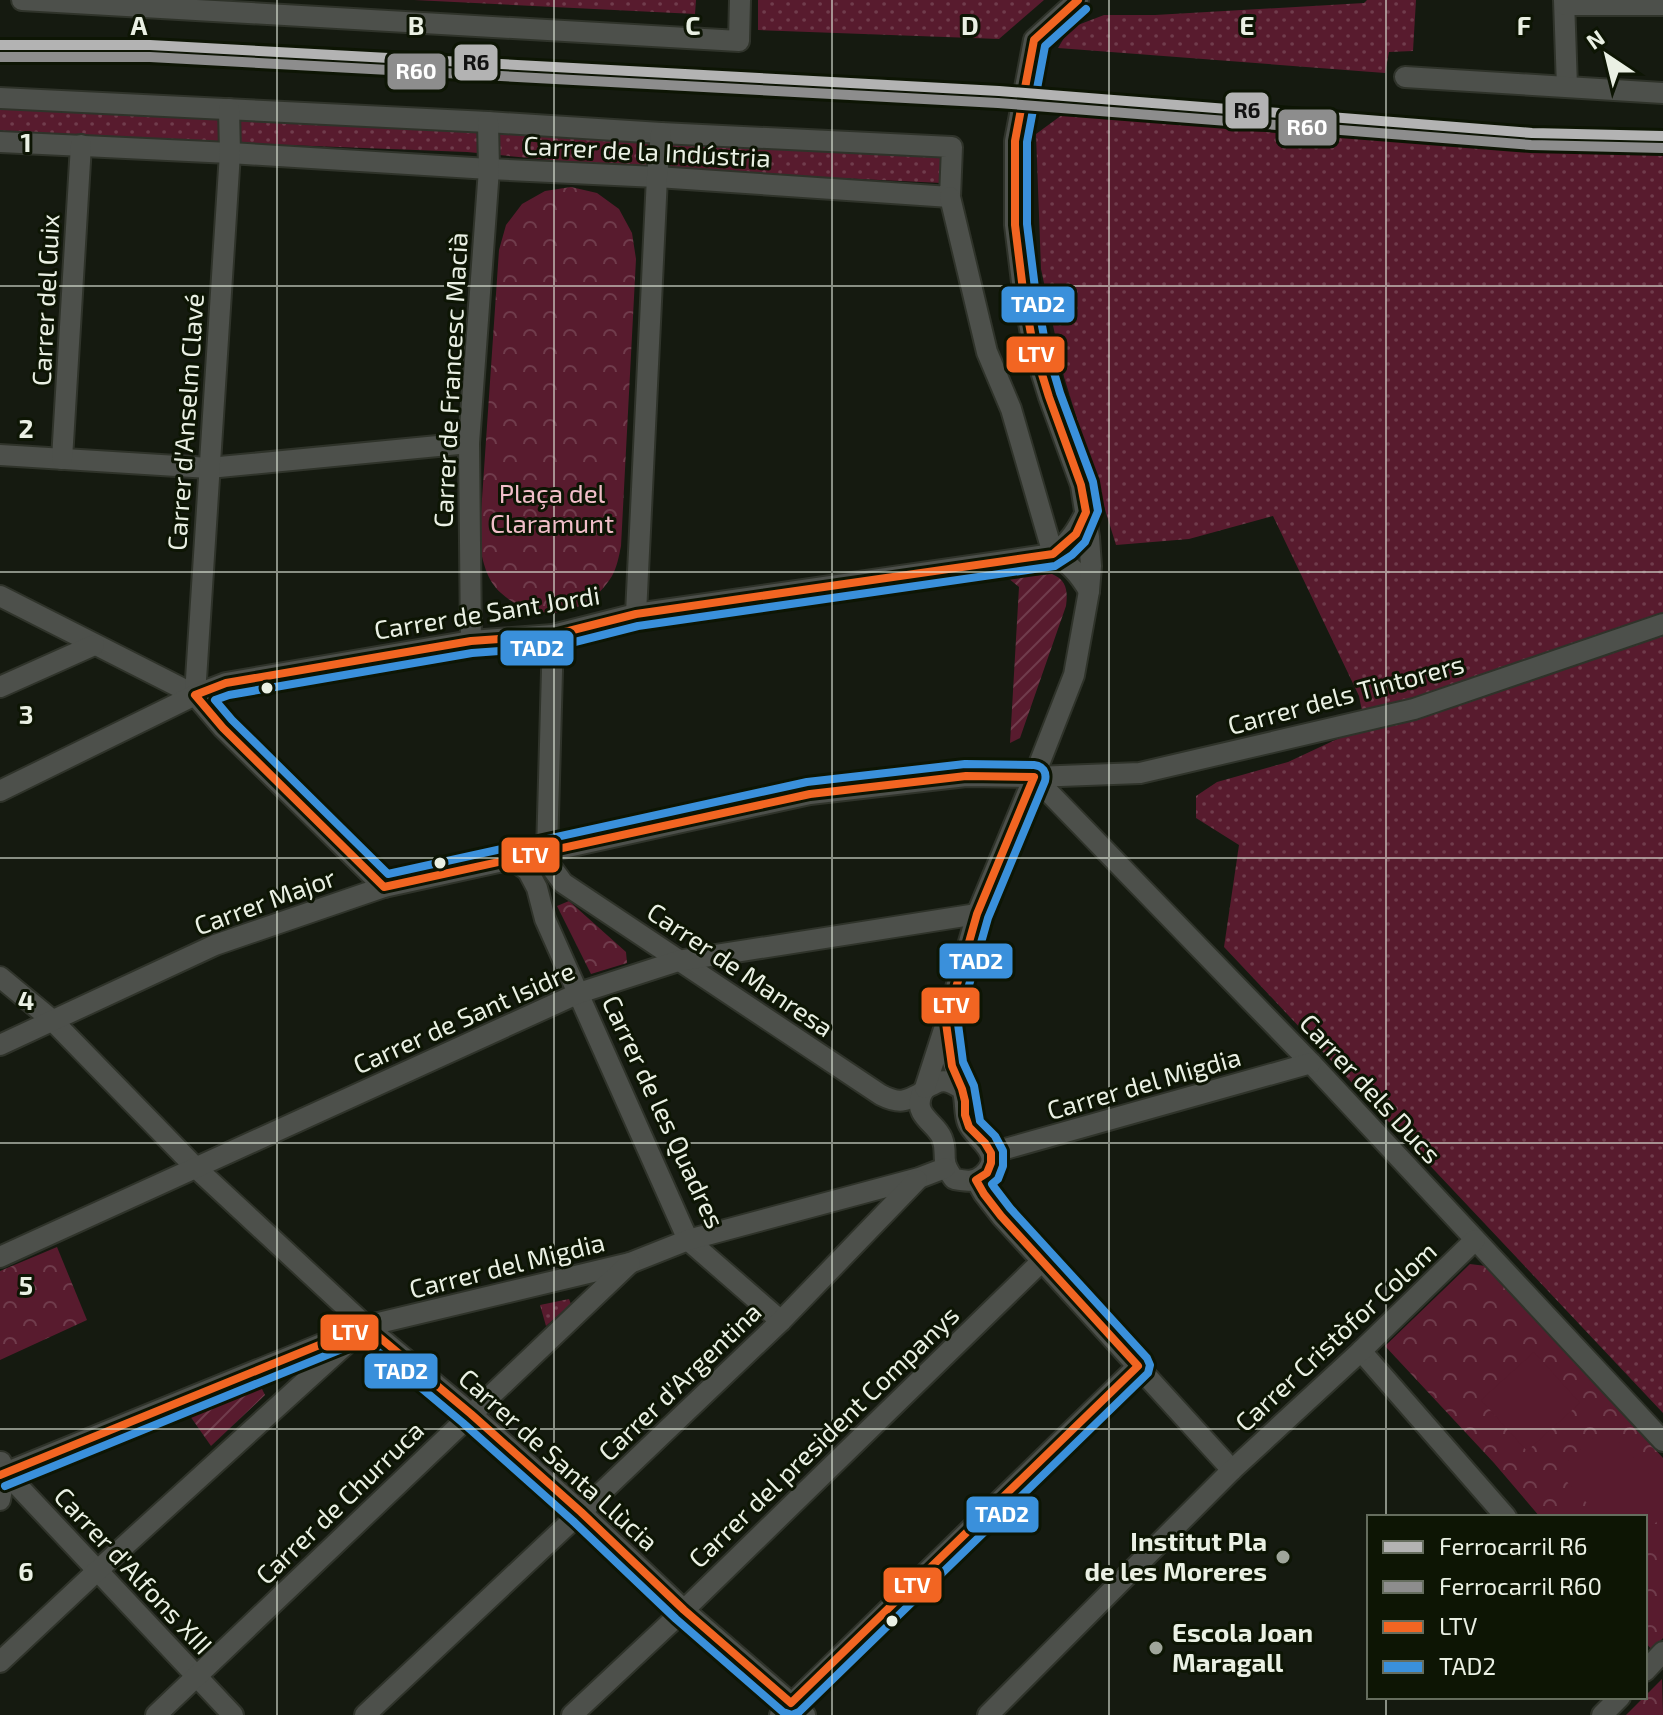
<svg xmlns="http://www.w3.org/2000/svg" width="1663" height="1715" viewBox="0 0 1663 1715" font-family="'Exo 2',sans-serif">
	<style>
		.grass { fill: url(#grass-dots) }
		.park { fill: url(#park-crowns) }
		.garden { fill: url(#garden-furrows) }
		.pitch { fill: #581b2e }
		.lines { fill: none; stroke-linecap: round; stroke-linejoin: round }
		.minor-casing { stroke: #2f332a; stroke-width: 24 }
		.minor { stroke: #4d504b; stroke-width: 20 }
		.bus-1-casing { stroke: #0d1504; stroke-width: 14 }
		.bus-2-casing { stroke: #0d1504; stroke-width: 14 }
		.bus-1 { stroke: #f26522; stroke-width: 8 }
		.bus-2 { stroke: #3a90db; stroke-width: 8 }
		.rail-1-casing { stroke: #0d1504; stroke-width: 16 }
		.rail-2-casing { stroke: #0d1504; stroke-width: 16 }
		.rail-1 { stroke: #b3b3b3; stroke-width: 10 }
		.rail-2 { stroke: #8d8d8d; stroke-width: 10 }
		.grid { fill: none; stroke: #eaf0e4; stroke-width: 2; stroke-opacity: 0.55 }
		.bus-dot { fill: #eaf0e4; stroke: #0d1504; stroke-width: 3 }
		.poi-dot { fill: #9fa59a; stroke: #0d1504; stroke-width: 3 }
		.labels { text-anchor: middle; stroke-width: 6; stroke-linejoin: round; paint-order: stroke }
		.street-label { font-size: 26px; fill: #eaf0e4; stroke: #0d1504 }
		.park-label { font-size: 26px; fill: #f1bec9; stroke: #0d1504 }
		.poi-label { font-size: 26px; font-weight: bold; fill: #eaf0e4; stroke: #0d1504; text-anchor: end }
		.grid-label { font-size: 26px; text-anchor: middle; font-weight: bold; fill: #eaf0e4; stroke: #0d1504; stroke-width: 6; stroke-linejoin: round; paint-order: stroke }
		.line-badge { stroke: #0d1504; stroke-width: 3 }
		.badge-label { font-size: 22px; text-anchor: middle; font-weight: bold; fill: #fff }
		.pale-badge-label { font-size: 22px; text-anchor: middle; font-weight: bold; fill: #111 }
	</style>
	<defs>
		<pattern id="grass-dots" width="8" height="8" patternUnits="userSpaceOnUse" patternTransform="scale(2)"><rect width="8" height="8" fill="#581b2e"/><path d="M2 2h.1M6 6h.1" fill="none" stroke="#703c4c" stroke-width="1.8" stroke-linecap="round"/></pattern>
		<pattern id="park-crowns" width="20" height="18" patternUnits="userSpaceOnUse" patternTransform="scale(2)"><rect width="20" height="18" fill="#581b2e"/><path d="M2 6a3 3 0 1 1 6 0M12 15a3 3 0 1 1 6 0" fill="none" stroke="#703c4c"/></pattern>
		<pattern id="garden-furrows" width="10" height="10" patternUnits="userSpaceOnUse" patternTransform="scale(2)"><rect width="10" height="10" fill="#581b2e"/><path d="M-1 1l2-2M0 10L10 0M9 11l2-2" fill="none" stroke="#703c4c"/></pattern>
	</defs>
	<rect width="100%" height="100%" fill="#151a10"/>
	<g class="grass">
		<polygon points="414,0 696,0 695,14"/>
		<polygon points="758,0 1044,0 999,39 758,30"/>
		<polygon points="1367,0 1416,0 1413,51 1389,52 1385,73 1058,48 1070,28 1104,15 1155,15 1364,3"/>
		<polygon points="0,107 943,154 941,183 635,168 467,152 0,134"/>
		<polygon points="1070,109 1663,145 1663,1413 1224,947 1239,845 1196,818 1196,796 1217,782 1288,762 1365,726 1359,696 1273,516 1189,539 1116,545 1064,377 1041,269 1036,134"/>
		<polygon points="569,1299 571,1304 546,1326 540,1305"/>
	</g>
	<g class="park">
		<path d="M571 187 597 193 619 209 632 233 636 259 621 546C619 556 617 567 612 576 588 616 537 626 501 593 486 580 483 561 479 543L499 250 506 225 522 204 545 191Z"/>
		<polygon points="569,901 626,952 627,963 591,974 557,906"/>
		<polygon points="57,1247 87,1320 0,1360 0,1271"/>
		<polygon points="1470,1264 1486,1266 1663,1458 1663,1638 1652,1650 1645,1642 1645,1517 1540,1517 1494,1463 1385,1346"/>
		<polygon points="1662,1679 1663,1715 1626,1715"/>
	</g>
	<g class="garden">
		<path d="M1052 574C1067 580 1068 592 1066 606L1020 738 1010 743 1019 587 1008 578Z"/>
		<polygon points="260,1389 262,1389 265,1395 211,1446 190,1416"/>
	</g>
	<g class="pitch">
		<polygon points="1534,1352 1580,1403 1527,1451 1481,1400"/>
		<polygon points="1605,1427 1663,1489 1663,1516 1645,1532 1645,1517 1600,1517 1557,1471"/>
	</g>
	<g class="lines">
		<g class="minor-casing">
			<g id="minor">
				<polyline points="22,0 739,41 740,0"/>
				<polyline points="1564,0 1567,87"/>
				<polyline points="1565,5 1663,5"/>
				<polyline points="1405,77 1663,93"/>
				<polyline points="0,98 488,122 661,133 952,147 950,197 657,177 489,169 230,153 0,142"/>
				<path d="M950 197 987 352 1011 409 1053 554C1070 564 1079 574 1089 591"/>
				<polyline points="0,455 209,468 469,443"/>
				<polyline points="62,459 81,145"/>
				<polyline points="0,596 195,695 223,728 384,887"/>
				<polyline points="636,614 657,177 661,133"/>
				<polyline points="471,641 469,443 489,169 488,122"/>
				<polyline points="0,687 94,645"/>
				<polyline points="195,695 230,153 229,109"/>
				<polyline points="1034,777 1311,1063 1663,1441"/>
				<path d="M0 791 195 695 226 683 471 641 553 635 636 614 1053 554C1070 542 1077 530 1086 512"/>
				<polyline points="547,852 553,635"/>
				<path d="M541 853 563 883 881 1095C899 1104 905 1102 923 1092"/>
				<polyline points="512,859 528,871 537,888 545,919 688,1240 781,1321"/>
				<polyline points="0,977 52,1020 196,1168 366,1326 471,1414 581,1512 684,1610 805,1715"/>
				<path d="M947 1031C949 1057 956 1068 963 1092 966 1102 964 1113 968 1123 974 1139 1007 1154 983 1175 974 1183 965 1181 954 1179 938 1158 949 1156 942 1138 936 1123 914 1116 921 1096 923 1089 927 1087 934 1084 945 1078 952 1083 962 1089"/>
				<polyline points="0,1045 215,945 384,887 810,794 966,776 1034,777 1140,773 1414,709 1663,624"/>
				<polyline points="925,1088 946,1023 977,914 1034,777 1074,675 1089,591 1091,566 1089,537 1081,485 1049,397 1033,345 1023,290 1015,225 1015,141 1034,40 1078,0"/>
				<polyline points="991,1153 1311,1063"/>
				<polyline points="976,1180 984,1194 1001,1216 1232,1470"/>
				<polyline points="0,1257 579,993 678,961 977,914"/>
				<polyline points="1361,1351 1506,1517"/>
				<polyline points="1,1462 5,1472 233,1715"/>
				<polyline points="0,1475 366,1326 630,1263 688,1240 919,1178 945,1168"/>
				<polyline points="0,1500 5,1472"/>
				<polyline points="0,1662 97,1571 354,1337"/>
				<polyline points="1645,1671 1663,1652"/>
				<polyline points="156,1715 630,1263"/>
				<polyline points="365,1715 581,1512 781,1321 917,1180"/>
				<polyline points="572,1715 684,1610 1042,1261"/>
				<polyline points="780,1715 1138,1366"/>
				<polyline points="988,1715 1232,1470 1361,1351 1475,1240"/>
				<polyline points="1602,1715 1620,1697"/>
			</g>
		</g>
		<use href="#minor" class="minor"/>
		<g class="bus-1-casing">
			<polyline id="bus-1" points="0,1475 366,1326 471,1414 581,1512 684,1610 791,1703 1138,1366 1001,1216 984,1194 976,1180 987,1173 991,1163 991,1153 985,1143 969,1127 965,1115 965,1101 962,1089 952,1066 946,1023 977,914 1034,777 966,776 810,794 384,887 223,728 195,695 226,683 471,641 553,635 636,614 1053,554 1076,534 1086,512 1081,485 1049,397 1033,345 1023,290 1015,225 1015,141 1034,40 1078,0"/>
		</g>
		<g class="bus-2-casing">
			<path id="bus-2" d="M5 1486 364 1340 463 1423 573 1521 676 1619 783 1712 792 1715 799 1712 1148 1373 1150 1365 1147 1358 1010 1208 994 1187 992 1184 998 1179 1003 1166V1151L995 1136 980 1121 974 1086 963 1062 958 1024 988 918 1045 781C1047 772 1043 766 1034 765L965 764 807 782 388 874 232 720 215 700 229 695 472 653 555 647 638 626 1055 566 1072 555 1085 542 1098 511 1093 482 1060 393 1045 342 1035 288 1027 224V142L1045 46 1086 9"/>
		</g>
		<use href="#bus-1" class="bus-1"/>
		<use href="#bus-2" class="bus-2"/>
		<g class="rail-1-casing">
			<polyline id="rail-1" points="0,45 150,45 999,91 1532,133 1663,136"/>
		</g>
		<g class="rail-2-casing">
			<polyline id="rail-2" points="0,57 150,57 998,103 1531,145 1663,148"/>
		</g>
		<use href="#rail-1" class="rail-1"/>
		<use href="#rail-2" class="rail-2"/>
	</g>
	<path class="grid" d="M277 0V1715M554 0V1715M832 0V1715M1109 0V1715M1386 0V1517M0 286H1663M0 572H1663M0 858H1663M0 1143H1663M0 1429H1663M1386 1697V1715"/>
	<g class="bus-dot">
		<circle cx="267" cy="688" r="7"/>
		<circle cx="440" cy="863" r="7"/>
		<circle cx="892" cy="1621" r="7"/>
	</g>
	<g class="poi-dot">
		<circle cx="1283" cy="1557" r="8"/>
		<circle cx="1156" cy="1648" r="8"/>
	</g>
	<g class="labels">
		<g class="street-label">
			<text transform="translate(647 152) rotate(3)" y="9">Carrer de la Indústria</text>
			<text transform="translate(46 300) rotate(-87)" y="9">Carrer del Guix</text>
			<text transform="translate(451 380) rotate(-87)" y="9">Carrer de Francesc Macià</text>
			<text transform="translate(186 422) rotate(-86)" y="9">Carrer d'Anselm Clavé</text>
			<text transform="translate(487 613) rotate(-9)" y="9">Carrer de Sant Jordi</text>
			<text transform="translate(1346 695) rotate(-15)" y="9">Carrer dels Tintorers</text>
			<text transform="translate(265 902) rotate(-20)" y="9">Carrer Major</text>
			<text transform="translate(740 970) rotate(34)" y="9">Carrer de Manresa</text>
			<text transform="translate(464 1018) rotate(-24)" y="9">Carrer de Sant Isidre</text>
			<text transform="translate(1144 1084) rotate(-16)" y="9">Carrer del Migdia</text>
			<text transform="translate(1370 1089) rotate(47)" y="9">Carrer dels Ducs</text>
			<text transform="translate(663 1112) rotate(65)" y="9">Carrer de les Quadres</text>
			<text transform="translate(507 1266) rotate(-14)" y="9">Carrer del Migdia</text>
			<text transform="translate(1336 1337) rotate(-43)" y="9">Carrer Cristòfor Colom</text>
			<text transform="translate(680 1382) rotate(-44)" y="9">Carrer d'Argentina</text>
			<text transform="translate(824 1437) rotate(-44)" y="9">Carrer del president Companys</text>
			<text transform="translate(558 1460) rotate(42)" y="9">Carrer de Santa Llùcia</text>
			<text transform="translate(340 1503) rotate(-44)" y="9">Carrer de Churruca</text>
			<text transform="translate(133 1571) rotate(47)" y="9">Carrer d'Alfons XIII</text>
		</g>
		<g class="park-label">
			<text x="552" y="503">Plaça del<tspan x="552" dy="30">Claramunt</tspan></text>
		</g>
		<g class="poi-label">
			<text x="1267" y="1551">Institut Pla<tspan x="1267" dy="30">de les Moreres</tspan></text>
			<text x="1172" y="1642" text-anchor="start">Escola Joan<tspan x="1172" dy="30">Maragall</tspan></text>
		</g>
	</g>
	<g class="grid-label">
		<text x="139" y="35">A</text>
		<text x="416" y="35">B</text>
		<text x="693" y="35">C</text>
		<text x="970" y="35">D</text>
		<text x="1247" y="35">E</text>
		<text x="1524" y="35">F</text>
		<text x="26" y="152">1</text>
		<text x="26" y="438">2</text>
		<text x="26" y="724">3</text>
		<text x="26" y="1010">4</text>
		<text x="26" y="1295">5</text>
		<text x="26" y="1581">6</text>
	</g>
	<g class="line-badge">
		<rect x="453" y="43" width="46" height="39" rx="8" fill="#b3b3b3"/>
		<rect x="386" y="52" width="61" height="39" rx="8" fill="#8d8d8d"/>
		<rect x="1224" y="91" width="46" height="39" rx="8" fill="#b3b3b3"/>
		<rect x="1277" y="108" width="61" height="39" rx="8" fill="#8d8d8d"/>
		<rect x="1000" y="285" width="76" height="39" rx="8" fill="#3a90db"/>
		<rect x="1005" y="335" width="61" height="39" rx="8" fill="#f26522"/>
		<rect x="499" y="629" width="76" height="38" rx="8" fill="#3a90db"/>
		<rect x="500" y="836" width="61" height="38" rx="8" fill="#f26522"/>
		<rect x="938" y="942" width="76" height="38" rx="8" fill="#3a90db"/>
		<rect x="920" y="986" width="61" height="39" rx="8" fill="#f26522"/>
		<rect x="319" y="1313" width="61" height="39" rx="8" fill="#f26522"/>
		<rect x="363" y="1352" width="76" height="38" rx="8" fill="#3a90db"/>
		<rect x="965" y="1495" width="75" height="39" rx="8" fill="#3a90db"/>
		<rect x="882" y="1566" width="61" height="38" rx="8" fill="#f26522"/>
	</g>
	<g class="badge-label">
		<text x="416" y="79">R60</text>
		<text x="1307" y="135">R60</text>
		<text x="1038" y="312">TAD2</text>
		<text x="1036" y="362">LTV</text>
		<text x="537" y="656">TAD2</text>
		<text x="530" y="863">LTV</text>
		<text x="976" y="969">TAD2</text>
		<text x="951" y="1013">LTV</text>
		<text x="350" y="1340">LTV</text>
		<text x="401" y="1379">TAD2</text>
		<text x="1002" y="1522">TAD2</text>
		<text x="912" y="1593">LTV</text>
	</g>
	<g class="pale-badge-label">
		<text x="476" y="70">R6</text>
		<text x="1247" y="118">R6</text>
	</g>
	<rect x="1367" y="1515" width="280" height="184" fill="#0d1504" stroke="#656d5e" stroke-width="2"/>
	<rect x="1383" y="1541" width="40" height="12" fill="#b3b3b3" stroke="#656d5e" stroke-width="2"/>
	<text x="1439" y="1555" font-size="24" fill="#eaf0e4">Ferrocarril R6</text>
	<rect x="1383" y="1581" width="40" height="12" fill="#8d8d8d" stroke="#656d5e" stroke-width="2"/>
	<text x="1439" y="1595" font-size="24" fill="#eaf0e4">Ferrocarril R60</text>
	<rect x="1383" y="1621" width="40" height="12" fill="#f26522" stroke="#656d5e" stroke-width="2"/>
	<text x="1439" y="1635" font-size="24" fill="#eaf0e4">LTV</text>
	<rect x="1383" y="1661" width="40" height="12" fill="#3a90db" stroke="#656d5e" stroke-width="2"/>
	<text x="1439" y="1675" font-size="24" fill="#eaf0e4">TAD2</text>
	<g transform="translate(1607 56) rotate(325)" stroke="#0d1504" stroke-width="6" paint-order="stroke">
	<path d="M0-6L14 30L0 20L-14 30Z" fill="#eaf0e4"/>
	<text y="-12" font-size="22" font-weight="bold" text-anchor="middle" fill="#eaf0e4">N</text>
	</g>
</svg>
